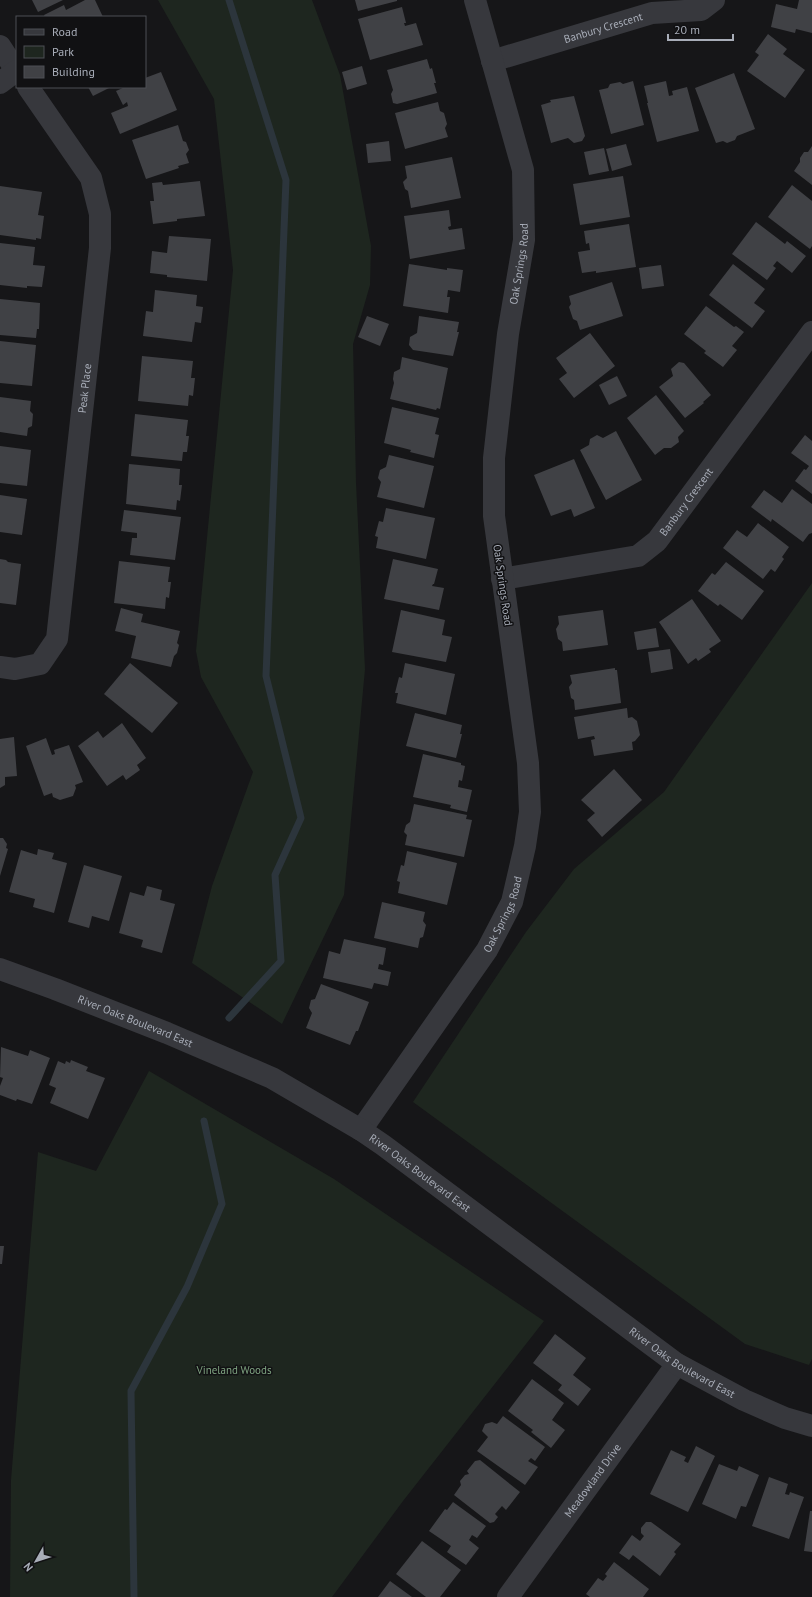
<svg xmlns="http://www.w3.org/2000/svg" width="812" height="1597" viewBox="0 0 812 1597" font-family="'PT Sans',sans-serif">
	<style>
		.green { fill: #1e261f }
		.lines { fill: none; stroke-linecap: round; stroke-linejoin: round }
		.stream { stroke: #2c353c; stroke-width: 7 }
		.building { fill: #404145 }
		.minor { stroke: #37383d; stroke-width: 22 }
		.tertiary { stroke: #37383d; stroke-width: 22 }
		.labels { text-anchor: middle; stroke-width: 3; stroke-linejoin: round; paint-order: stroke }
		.street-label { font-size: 11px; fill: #a8adb8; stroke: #111113 }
		.park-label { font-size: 11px; fill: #7fa381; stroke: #111113 }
	</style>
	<rect width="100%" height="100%" fill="#161618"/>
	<g class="green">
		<polygon points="158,0 312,0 340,75 371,246 370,285 353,344 356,483 365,669 344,895 282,1024 192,963 212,886 253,772 201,677 196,651 233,270 214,99"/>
		<polygon points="812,583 812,1359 809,1365 745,1344 413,1102 526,932 574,869 664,792"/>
		<polygon points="149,1071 334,1179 544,1321 403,1501 332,1597 10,1597 11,1480 38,1152 96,1171"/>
	</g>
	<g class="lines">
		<g class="stream">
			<polyline points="229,1018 281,961 275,875 301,818 266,676 286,180 229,0"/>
			<polyline points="134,1597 131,1391 187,1287 222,1204 204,1121"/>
		</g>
	</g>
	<g class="building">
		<polygon points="32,0 63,0 38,12"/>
		<polygon points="85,0 95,0 103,17 45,17 44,15 64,5 66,10"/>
		<polygon points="355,0 397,0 397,1 358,11"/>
		<polygon points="799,0 812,0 812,33 796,29 795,33 771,27 776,4 797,9"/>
		<polygon points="402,7 406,23 404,23 405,26 416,23 423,45 370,60 358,19"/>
		<polygon points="768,34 787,49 783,54 805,70 785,98 747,71 759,55 755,52"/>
		<polygon points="427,59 430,69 432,68 436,83 434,83 437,93 397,104 393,103 391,94 393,90 387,70"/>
		<polygon points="362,66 367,84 347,90 342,72"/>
		<polygon points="161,72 177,110 120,134 111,113 128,106 127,102 123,105 116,91 125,87 145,87 145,78"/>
		<polygon points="734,73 755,129 737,136 735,140 727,143 723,141 716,143 695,88"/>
		<polygon points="633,81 644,125 611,134 599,90 608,88 610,84 620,82 623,84"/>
		<polygon points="666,81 669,96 673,95 672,91 687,87 699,131 657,142 647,103 648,103 644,86"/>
		<polygon points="88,87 111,87 93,96"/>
		<polygon points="574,96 585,136 582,141 574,143 568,138 551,143 541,105 551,102 550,100"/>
		<polygon points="438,102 440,111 444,113 447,124 445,128 448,137 405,149 395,113"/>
		<polygon points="178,125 183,141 186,142 189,150 186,154 189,163 178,166 179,168 146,179 132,140"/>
		<polygon points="389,141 391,161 368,163 366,144"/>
		<polygon points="626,144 632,165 612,171 606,149"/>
		<polygon points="812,146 812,185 794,171 800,162 800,158 804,152 808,152"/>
		<polygon points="604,148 609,171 589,175 584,152"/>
		<polygon points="452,157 461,198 411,208 408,191 405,189 403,182 407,178 405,166"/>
		<polygon points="623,176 630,217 580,225 573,184"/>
		<polygon points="200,181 205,216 177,219 177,221 153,224 150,201 154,201 152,183 162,182 163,185"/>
		<polygon points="792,185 812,201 812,246 810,249 768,217"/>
		<polygon points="0,186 42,192 38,215 44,216 41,239 36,238 36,240 0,235"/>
		<polygon points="449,210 451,226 448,227 449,230 462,228 465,249 410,259 404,216"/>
		<polygon points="756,222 785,244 787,241 806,256 792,273 777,261 773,266 776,268 767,280 732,254"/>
		<polygon points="629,224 636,267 596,273 596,271 582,273 578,252 590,250 589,243 586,244 584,231"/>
		<polygon points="169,236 211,239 207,281 167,277 167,275 150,273 152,251 167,253"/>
		<polygon points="0,243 35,247 33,265 45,266 42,287 27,286 27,288 0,285"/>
		<polygon points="409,264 447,270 447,268 463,270 460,292 448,290 447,297 450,297 448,313 403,306"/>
		<polygon points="733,264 765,289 754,303 765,311 752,328 709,295"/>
		<polygon points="661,265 664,286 642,289 639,268"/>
		<polygon points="612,282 623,316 580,330 577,321 573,319 569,307 571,304 569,296"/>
		<polygon points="155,290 197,295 196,306 203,307 201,323 195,322 192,342 143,336 146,311 153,312"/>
		<polygon points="0,299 40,303 39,329 37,329 36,338 0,335"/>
		<polygon points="706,306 734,327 736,326 744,332 732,346 737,350 723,367 704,353 706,351 684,334"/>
		<polygon points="367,316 389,324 380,346 358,337"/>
		<polygon points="419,316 459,322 457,332 459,332 453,356 413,350 409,345 410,337 417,333"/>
		<polygon points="590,333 615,366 574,398 559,379 567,373 556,358"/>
		<polygon points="0,341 36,345 32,386 0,383"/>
		<polygon points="142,356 193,361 191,378 195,378 193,396 189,395 188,406 138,401"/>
		<polygon points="402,357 448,368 440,409 437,408 436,410 390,399 394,383 393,379 394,372 400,369"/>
		<polygon points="679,362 684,363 711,395 703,402 704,403 685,418 659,387 673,376 671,369"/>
		<polygon points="617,376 627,396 609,405 599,385"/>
		<polygon points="656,395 684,431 678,437 679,442 671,448 664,448 655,455 627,418"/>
		<polygon points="0,397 31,401 30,411 33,414 32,426 28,428 27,436 0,432"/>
		<polygon points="392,407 439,418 435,434 439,435 434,458 410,452 411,450 384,443"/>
		<polygon points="135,414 188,420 186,436 189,436 187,452 183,452 182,461 131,456"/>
		<polygon points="616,431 642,480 606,500 580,450 589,445 590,439 597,435 603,438"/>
		<polygon points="805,435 812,441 812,494 795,481 804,469 806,470 809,466 791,453"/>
		<polygon points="0,446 31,450 27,486 0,483"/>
		<polygon points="389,455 434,466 424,508 377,497 381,482 378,478 380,470 386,467"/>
		<polygon points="574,459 595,508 574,517 571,509 551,516 534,475"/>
		<polygon points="129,464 180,469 179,485 182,485 180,501 177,500 176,510 126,504"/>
		<polygon points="792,489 812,504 812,533 809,534 803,542 772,519 771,522 751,507 764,490 782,503"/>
		<polygon points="0,495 27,499 22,535 0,532"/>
		<polygon points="386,508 435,518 426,559 376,548 378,537 375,536 379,521 383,522"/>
		<polygon points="124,510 181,517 175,560 130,555 132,538 137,538 137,533 121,531"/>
		<polygon points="758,523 789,547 782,557 784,559 775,572 771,569 763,579 723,548 737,530 747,537"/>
		<polygon points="0,559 6,560 8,562 21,564 16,605 0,603"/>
		<polygon points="393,559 438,569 434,584 433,584 432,586 444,588 439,610 384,599"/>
		<polygon points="119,561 170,567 168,582 171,582 169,598 166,597 165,609 114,603"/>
		<polygon points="726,562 764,591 742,620 720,604 718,606 698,591 712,573 715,575"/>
		<polygon points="692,599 721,641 709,649 711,652 698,661 696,658 688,664 659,622"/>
		<polygon points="121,608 143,614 141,622 180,631 177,643 179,645 177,653 174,656 171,667 131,658 136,636 115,631"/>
		<polygon points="401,610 445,620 442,635 452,637 446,662 392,652"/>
		<polygon points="603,610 608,645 563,651 562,642 558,639 556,629 559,624 558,616"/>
		<polygon points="656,628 659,647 637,650 634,632"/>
		<polygon points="670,649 673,669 651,673 648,652"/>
		<polygon points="130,663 178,703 152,733 104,694"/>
		<polygon points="405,663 455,674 446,715 396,703 398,693 395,693 399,677 402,678"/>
		<polygon points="615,668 615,670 617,670 621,703 575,710 574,700 571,698 569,687 572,683 570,675"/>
		<polygon points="627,708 628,718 632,717 637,721 640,735 635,741 632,742 633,750 594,756 591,740 595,739 594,736 578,739 574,717"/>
		<polygon points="415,713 462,725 460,734 462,734 456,758 406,746"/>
		<polygon points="122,723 146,758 137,765 140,770 126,780 123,775 107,786 78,746 98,731 103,738"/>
		<polygon points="14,737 17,776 5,777 5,785 0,788 0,739"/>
		<polygon points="46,738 52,755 55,754 54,750 69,745 83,782 75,785 76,788 73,796 60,800 53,797 52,793 44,796 26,746"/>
		<polygon points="423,754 461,763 461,765 465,766 462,781 459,780 458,787 472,790 467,812 450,808 451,805 413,797"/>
		<polygon points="614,769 642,800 602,837 587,820 595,813 581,800"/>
		<polygon points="414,804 467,815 466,819 472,820 464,857 405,845 407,835 404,832 406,825 410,822"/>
		<polygon points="0,838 3,838 7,844 6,848 8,849 0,876"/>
		<polygon points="38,849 54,853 52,859 67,863 54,913 33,907 35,899 9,892 21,850 37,855"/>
		<polygon points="407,851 457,863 447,905 398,893 400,882 397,881 401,865 404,866"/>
		<polygon points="84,865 122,876 109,921 92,916 89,928 68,922"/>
		<polygon points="147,886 162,890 160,900 175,904 162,953 141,947 143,940 119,933 130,892 144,896"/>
		<polygon points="382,902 425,912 423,921 426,925 423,937 420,938 418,948 374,938"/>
		<polygon points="344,939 386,948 383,965 379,964 378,969 391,972 388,986 374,983 372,989 323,978 329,951 340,954"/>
		<polygon points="321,984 369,1002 358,1031 356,1031 350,1045 306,1028 312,1013 309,1008 311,1000 315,999"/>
		<polygon points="1,1047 28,1056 30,1050 50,1058 32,1104 17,1099 16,1101 0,1095 0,1086 3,1078 0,1077"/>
		<polygon points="71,1060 88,1067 86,1071 105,1078 88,1119 50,1103 56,1088 49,1085 58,1061 65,1064 66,1061 70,1063"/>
		<polygon points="0,1246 4,1246 2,1264 0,1264"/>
		<polygon points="555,1334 586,1358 573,1375 591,1389 578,1406 558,1390 562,1385 533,1363"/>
		<polygon points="532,1379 564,1403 552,1420 565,1430 551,1448 531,1432 533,1430 508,1411"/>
		<polygon points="503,1416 545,1447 535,1461 531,1458 528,1461 538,1467 525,1485 477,1451 488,1437 482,1431 485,1424 492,1422 497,1424"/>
		<polygon points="696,1446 715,1456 688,1512 650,1494 671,1450 686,1457 684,1461 688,1463"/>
		<polygon points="480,1460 520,1492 506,1510 502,1506 495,1514 498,1517 494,1522 490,1523 454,1495 461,1485 460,1481 465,1475 469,1474 467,1471 475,1461"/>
		<polygon points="719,1464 737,1471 739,1466 759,1475 746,1507 741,1506 736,1519 702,1504"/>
		<polygon points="769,1477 788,1484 785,1494 789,1495 790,1492 804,1497 789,1539 752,1526"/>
		<polygon points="453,1502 486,1526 477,1538 472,1535 469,1540 479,1548 466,1565 447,1552 451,1546 429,1531 445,1509 447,1510"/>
		<polygon points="810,1511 812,1511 812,1552 804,1551"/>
		<polygon points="646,1522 651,1522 681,1544 674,1552 676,1554 660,1576 633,1555 629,1560 619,1553 632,1535 640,1541 644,1536 641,1533 641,1528"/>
		<polygon points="422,1541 461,1570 440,1597 426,1597 396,1574"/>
		<polygon points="614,1562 649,1589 643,1597 590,1597 586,1594 598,1578 603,1581 607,1576 605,1574"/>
		<polygon points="390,1581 412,1597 378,1597"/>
	</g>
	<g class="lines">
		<g class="minor">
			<polyline points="0,46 17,72"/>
			<path id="s1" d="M492 61 652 13 701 10 714 0"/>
			<polyline points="0,83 16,71"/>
			<path id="s2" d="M502 579 638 556 657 541 812 332"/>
			<path id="s3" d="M0 667 15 669 40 664 57 639 100 248V214L91 178 28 87"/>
			<path id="s4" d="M361 1130 487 950 512 902 525 846 530 812 528 763 494 516V458L508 334 524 240 523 170 475 0"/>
			<path id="s5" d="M508 1597 677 1364"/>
		</g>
		<path class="tertiary" id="s6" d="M0 969 55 989 167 1033 272 1078 361 1130 383 1145 677 1364 744 1400 785 1418 812 1426"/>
	</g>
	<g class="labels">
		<g class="street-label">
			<text dy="4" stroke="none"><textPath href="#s1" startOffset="116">Banbury Crescent</textPath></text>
			<text dy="4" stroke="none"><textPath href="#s4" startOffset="918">Oak Springs Road</textPath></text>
			<text dy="4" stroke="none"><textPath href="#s3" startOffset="323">Peak Place</textPath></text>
			<text dy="4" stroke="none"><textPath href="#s2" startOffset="211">Banbury Crescent</textPath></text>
			<text transform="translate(503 585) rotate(82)" y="4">Oak Springs Road</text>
			<text dy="4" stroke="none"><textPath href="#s4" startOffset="259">Oak Springs Road</textPath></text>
			<text dy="4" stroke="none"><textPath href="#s6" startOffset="145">River Oaks Boulevard East</textPath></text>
			<text dy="4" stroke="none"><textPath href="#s6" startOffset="469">River Oaks Boulevard East</textPath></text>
			<text dy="4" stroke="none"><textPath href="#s6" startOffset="793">River Oaks Boulevard East</textPath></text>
			<text dy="4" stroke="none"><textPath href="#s5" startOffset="144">Meadowland Drive</textPath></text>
		</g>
		<g class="park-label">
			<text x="234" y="1374">Vineland Woods</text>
		</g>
	</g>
	<rect x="16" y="16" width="130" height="72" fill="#111113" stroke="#4d4f55"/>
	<rect x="24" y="29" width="20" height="6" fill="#37383d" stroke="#4d4f55"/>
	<text x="52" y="36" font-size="12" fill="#a8adb8">Road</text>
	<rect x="24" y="46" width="20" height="12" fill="#1e261f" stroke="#4d4f55"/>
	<text x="52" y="56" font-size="12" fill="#a8adb8">Park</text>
	<rect x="24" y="66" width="20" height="12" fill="#404145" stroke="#4d4f55"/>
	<text x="52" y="76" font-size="12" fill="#a8adb8">Building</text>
	<g transform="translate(36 1561) rotate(231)" stroke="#111113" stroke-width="3" paint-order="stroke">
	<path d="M0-3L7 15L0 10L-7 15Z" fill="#a8adb8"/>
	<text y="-6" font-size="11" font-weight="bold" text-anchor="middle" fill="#a8adb8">N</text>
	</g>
	<path d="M668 34v6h65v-6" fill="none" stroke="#a8adb8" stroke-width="2"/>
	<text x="674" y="34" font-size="12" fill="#a8adb8" stroke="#111113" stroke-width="3" paint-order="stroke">20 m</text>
</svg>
